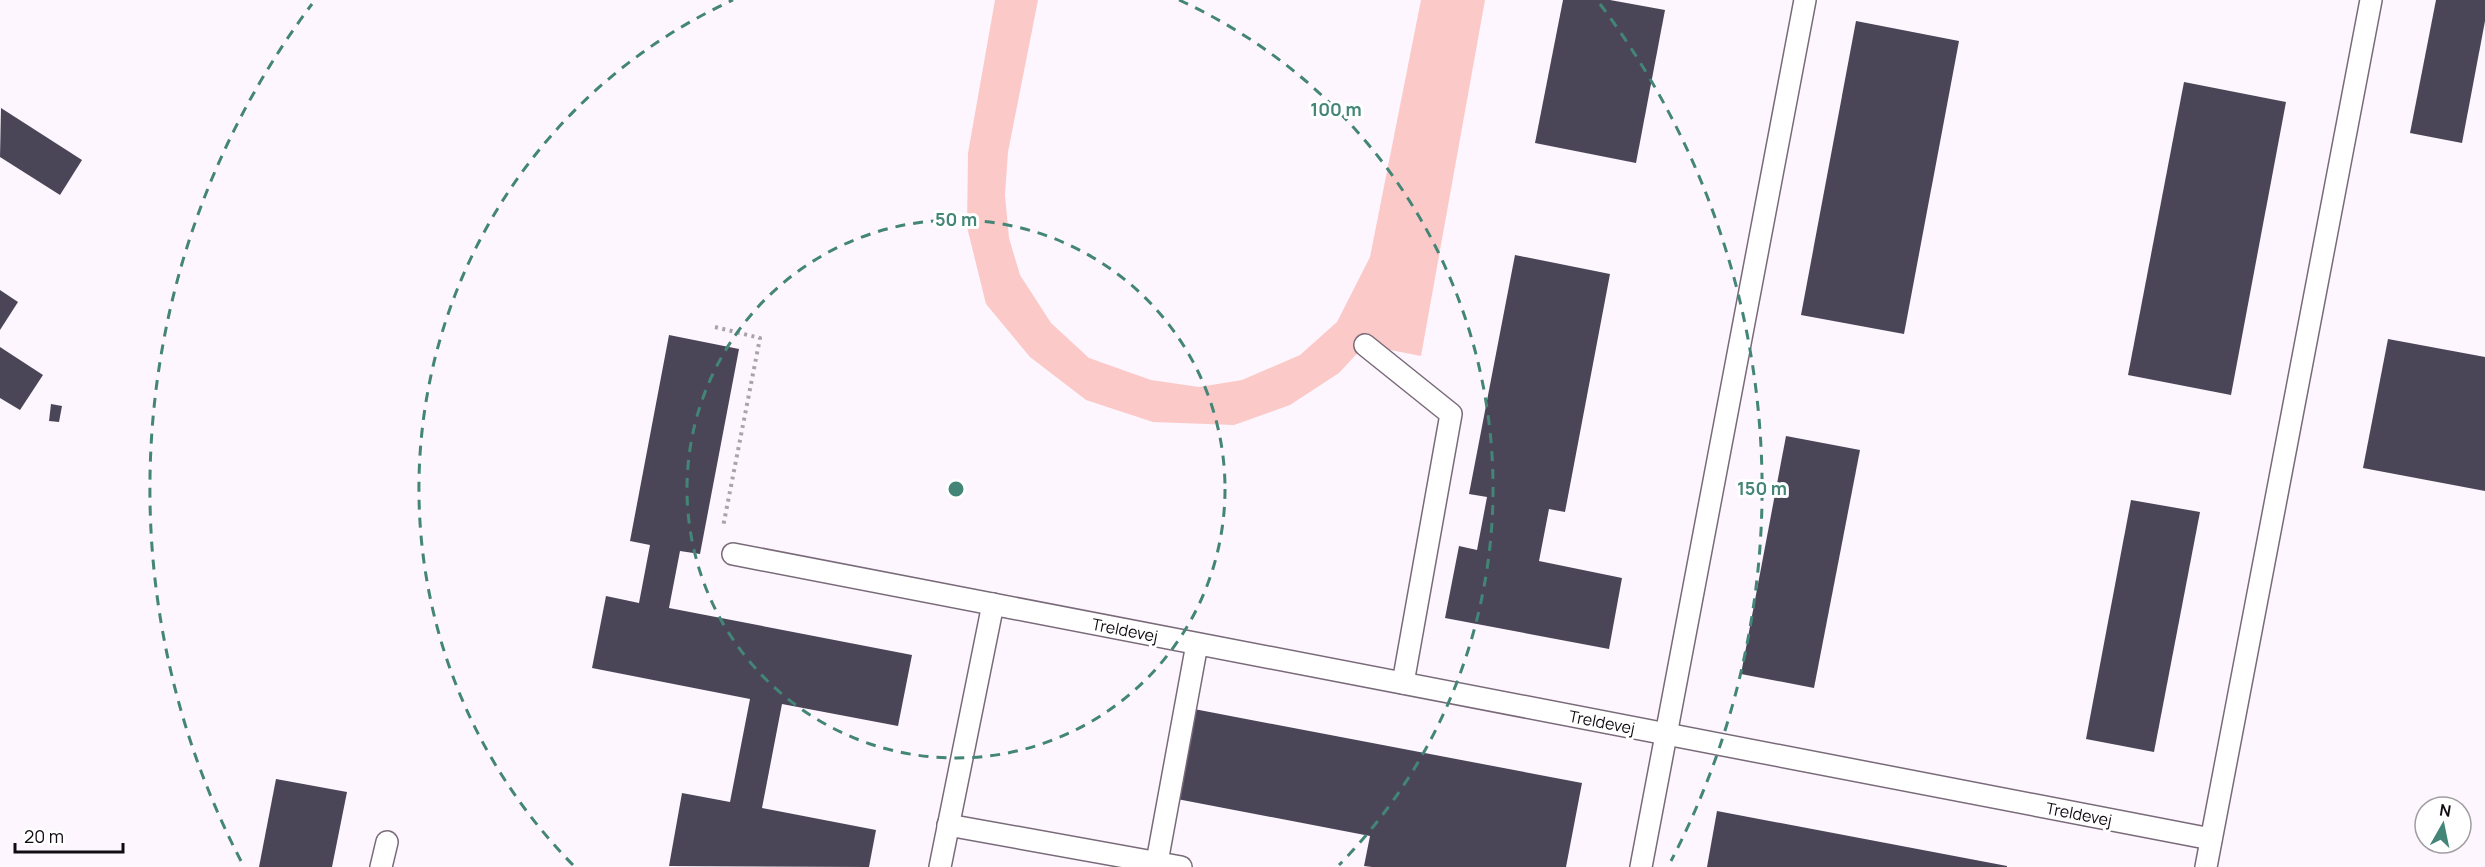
<svg xmlns="http://www.w3.org/2000/svg" width="2485" height="867" viewBox="0 0 2485 867" font-family="Manrope,sans-serif">
	<style>
		.green { fill: #fbcac8 }
		.building { fill: #4a4658 }
		.lines { fill: none; stroke-linecap: round; stroke-linejoin: round }
		.lane-casing { stroke: #796a7a; stroke-width: 24 }
		.path { stroke: #aaa3ab; stroke-width: 4; stroke-dasharray: 3 4.5; stroke-linecap: butt }
		.lane { stroke: #fff; stroke-width: 21 }
		.ring { fill: none; stroke: #438576; stroke-width: 3; stroke-dasharray: 10 8 }
		.labels { text-anchor: middle; stroke-width: 6; stroke-linejoin: round; paint-order: stroke }
		.street-label { font-size: 16px; fill: #110c12; stroke: #fff }
		.centre { fill: #438576; stroke: #fff; stroke-width: 3 }
		.ring-label { font-size: 18px; text-anchor: middle; font-weight: bold; fill: #438576; stroke: #fff; stroke-width: 6; stroke-linejoin: round; paint-order: stroke }
	</style>
	<rect width="100%" height="100%" fill="#fdf6fe"/>
	<polygon class="green" points="995,0 1038,0 1008,152 1005,195 1009,238 1020,275 1051,323 1089,358 1151,380 1199,387 1242,380 1300,355 1337,322 1370,257 1421,0 1485,0 1421,356 1365,345 1339,373 1290,405 1234,425 1153,422 1086,400 1030,357 986,304 967,227 968,153"/>
	<g class="building">
		<polygon points="1563,0 1610,0 1665,10 1636,163 1535,143"/>
		<polygon points="2436,0 2485,0 2485,21 2462,143 2410,133"/>
		<polygon points="1856,21 1959,41 1904,334 1801,315"/>
		<polygon points="2184,82 2286,102 2231,395 2128,375"/>
		<polygon points="1,108 82,160 60,195 0,157"/>
		<polygon points="1515,255 1610,274 1565,512 1549,509 1539,561 1622,578 1609,649 1445,618 1459,546 1477,550 1487,497 1469,494"/>
		<polygon points="0,290 18,302 0,330"/>
		<polygon points="669,335 739,349 700,554 680,551 669,608 912,655 898,726 782,704 762,808 876,830 869,867 669,866 682,793 730,802 750,699 592,668 606,596 639,603 650,545 630,541"/>
		<polygon points="2388,339 2485,357 2485,491 2363,468"/>
		<polygon points="0,347 43,375 20,410 0,398"/>
		<polygon points="51,404 62,406 59,422 49,421"/>
		<polygon points="1786,436 1860,450 1814,688 1741,674"/>
		<polygon points="2131,500 2200,512 2154,752 2086,739"/>
		<polygon points="1194,709 1582,783 1566,867 1372,867 1364,866 1370,836 1177,799"/>
		<polygon points="276,779 347,792 332,867 259,867"/>
		<polygon points="1717,811 2007,866 2007,867 1707,867"/>
	</g>
	<g class="lines">
		<g class="lane-casing">
			<g id="lane">
				<polyline points="1365,345 1451,414 1403,683"/>
				<polyline points="733,554 2211,839"/>
				<polyline points="948,825 1181,867"/>
				<polyline points="1157,862 1197,644"/>
				<polyline points="381,867 387,842"/>
				<polyline points="940,867 993,604"/>
				<polyline points="1641,867 1805,0"/>
				<polyline points="2206,867 2371,0"/>
			</g>
		</g>
		<polyline class="path" points="715,327 760,338 723,527"/>
		<use href="#lane" class="lane"/>
	</g>
	<g class="ring">
		<circle cx="956" cy="489" r="269"/>
		<path d="M573 865A537 537 0 0 1 733 0M1179 0A537 537 0 0 1 1339 865"/>
		<path d="M241 861A806 806 0 0 1 312 4M1600 4A806 806 0 0 1 1671 861"/>
	</g>
	<g class="labels">
		<g class="street-label">
			<text transform="translate(1125 630) rotate(11)" y="6">Treldevej</text>
			<text transform="translate(1602 722) rotate(11)" y="6">Treldevej</text>
			<text transform="translate(2079 814) rotate(11)" y="6">Treldevej</text>
		</g>
	</g>
	<circle cx="956" cy="489" r="9" class="centre"/>
	<g class="ring-label">
		<text x="1336" y="116">100 m</text>
		<text x="956" y="226">50 m</text>
		<text x="1762" y="495">150 m</text>
	</g>
	<g transform="translate(2443 825) rotate(9)"><circle r="28" fill="#ffffff" stroke="#a09ea0" stroke-width="1.5"/>
	<path d="M0-4.5L10 22L0 15L-10 22Z" fill="#438576"/>
	<text y="-9" font-size="16" font-weight="bold" text-anchor="middle" fill="#110c12">N</text>
	</g>
	<path d="M15 843v9h108v-9" fill="none" stroke="#110c12" stroke-width="3"/>
	<text x="24" y="843" font-size="18" fill="#110c12" stroke="#ffffff" stroke-width="4.5" paint-order="stroke">20 m</text>
</svg>
